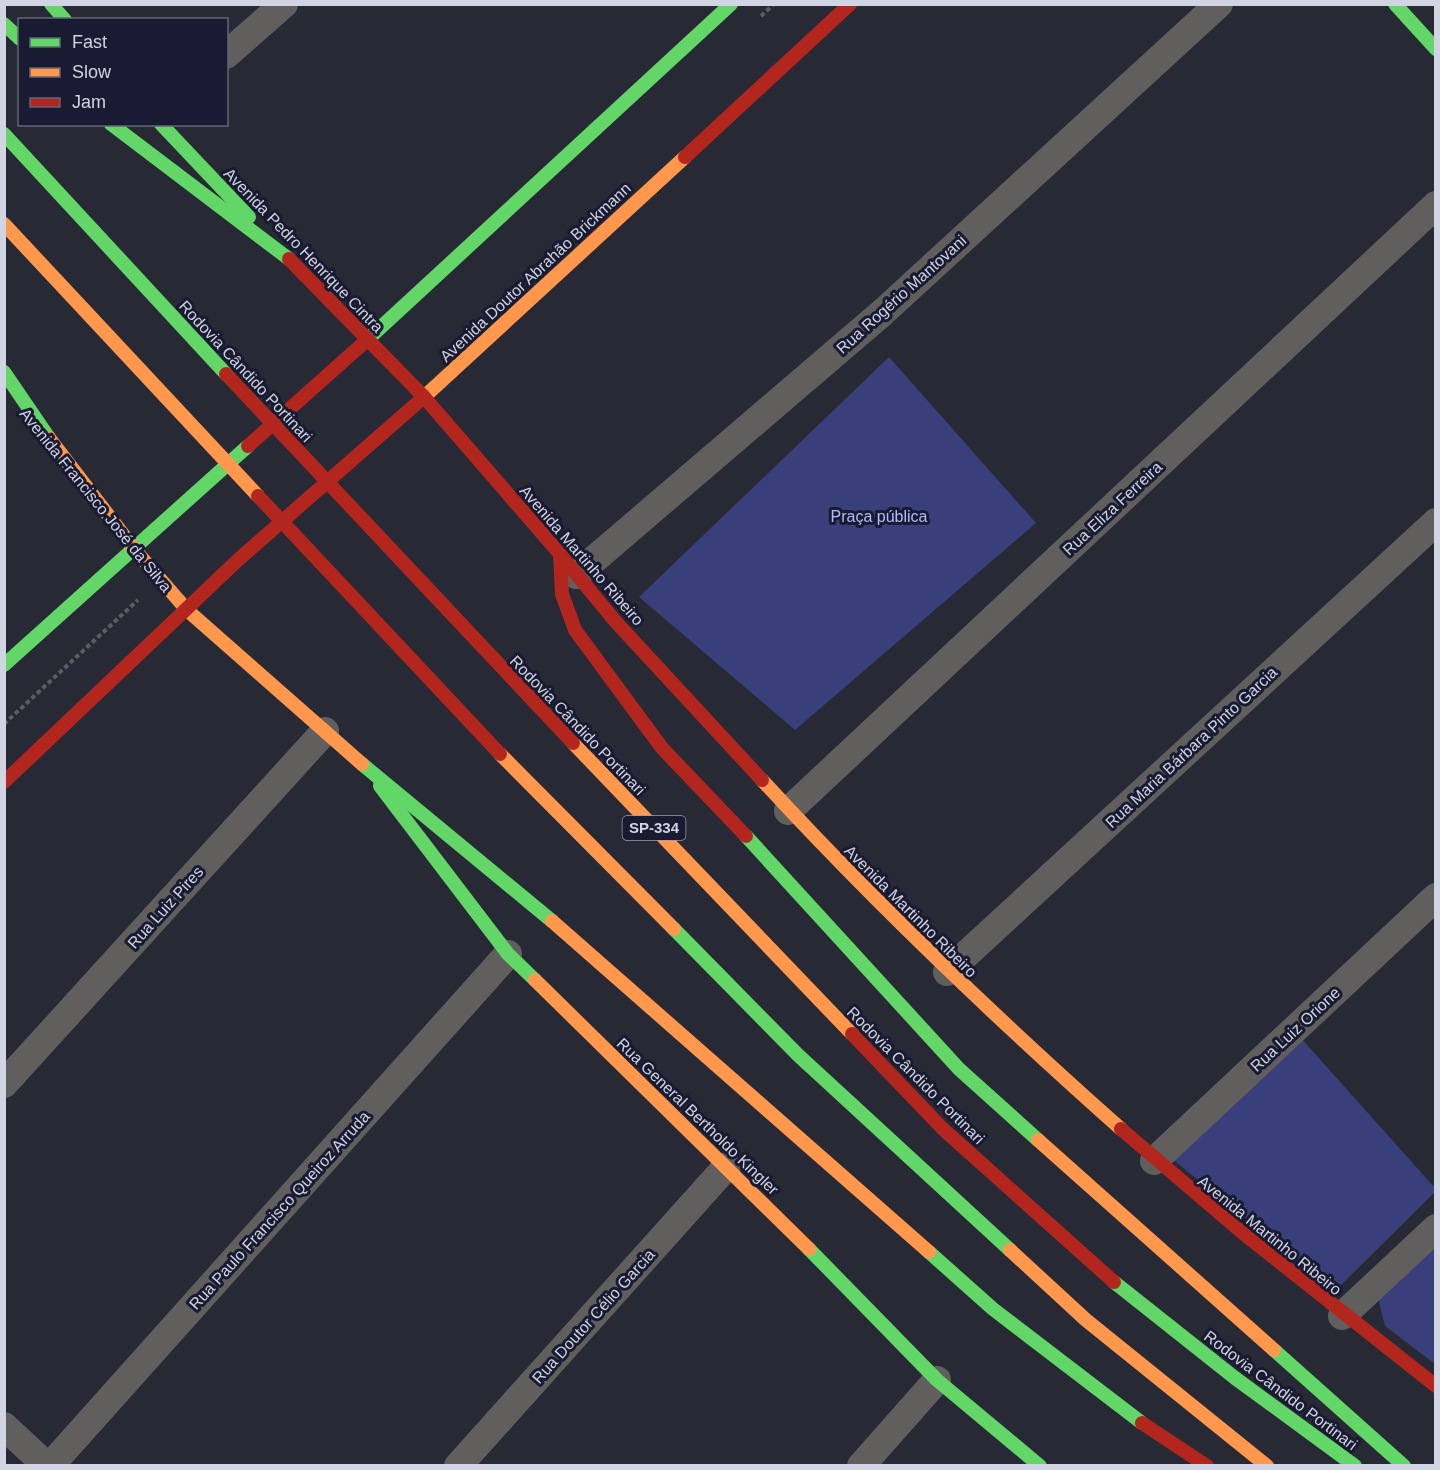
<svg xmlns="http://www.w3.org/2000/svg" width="1440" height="1470" viewBox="0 0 1440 1470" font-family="Helvetica,sans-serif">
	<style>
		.green { fill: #393f7a }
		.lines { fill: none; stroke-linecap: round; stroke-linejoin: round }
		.path { stroke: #5d5c5e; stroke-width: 4; stroke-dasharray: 4.5 3; stroke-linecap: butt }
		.street { stroke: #615f5e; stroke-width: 28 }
		.fast { stroke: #63d668; stroke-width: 14 }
		.slow { stroke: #ff974d; stroke-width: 14 }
		.jam { stroke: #b3261e; stroke-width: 14 }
		.labels { text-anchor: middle; stroke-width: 6; stroke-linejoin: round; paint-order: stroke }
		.shield { fill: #181b31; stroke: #9a9cad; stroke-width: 1.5 }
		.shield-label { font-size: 15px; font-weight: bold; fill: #d1d4e2 }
		.street-label { font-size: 16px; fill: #d1d4e2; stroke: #181b31 }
		.park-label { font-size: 16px; fill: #b2bdfa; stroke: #181b31 }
	</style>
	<rect width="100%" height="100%" fill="#272935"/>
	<g class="green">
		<polygon points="889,357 1036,523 795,730 639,597"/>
		<polygon points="1300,1037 1435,1188 1435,1192 1335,1291 1171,1158"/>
		<polygon points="1435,1241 1435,1364 1385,1326 1377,1295"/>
	</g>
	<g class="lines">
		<g class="path">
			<polyline points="761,16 774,4"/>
			<polyline points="4,724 138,600"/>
		</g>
		<g class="street">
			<polyline points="226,55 284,4"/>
			<polyline points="576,575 882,313 1219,4"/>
			<polyline points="788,811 1436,205"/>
			<polyline points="947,972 1436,522"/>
			<polyline points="4,1084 325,731"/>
			<polyline points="1154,1161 1436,897"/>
			<polyline points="1342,1316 1436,1228"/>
			<polyline points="4,1426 47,1466"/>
			<polyline points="50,1466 508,954"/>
			<polyline points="458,1466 727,1166"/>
			<polyline points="861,1466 937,1380"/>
		</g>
		<g class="fast">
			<polyline points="51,4 65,20"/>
			<polyline points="1395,4 1436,49"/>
			<polyline points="4,24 20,39"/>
			<polyline points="111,124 289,259"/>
			<polyline points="161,124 249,217"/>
			<polyline points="4,134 226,374"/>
			<polyline points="367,340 731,4"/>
			<polyline points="4,372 49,438"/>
			<polyline points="4,665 248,446"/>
			<polyline points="362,764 552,921"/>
			<polyline points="380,786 508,954 535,980"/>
			<polyline points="746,836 959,1069 1038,1140"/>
			<polyline points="674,929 798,1055 1010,1250"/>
			<polyline points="809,1249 937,1380 1040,1466"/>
			<polyline points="929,1252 993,1309 1142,1423"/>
			<polyline points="1114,1282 1235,1378 1355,1466"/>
			<polyline points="1274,1350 1404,1466"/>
		</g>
		<g class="slow">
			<polyline points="4,224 258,496"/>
			<polyline points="424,397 685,157"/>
			<polyline points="49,438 135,550 187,610 362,764"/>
			<polyline points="573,743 852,1034"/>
			<polyline points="500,754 674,929"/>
			<path d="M762 780C875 903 996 1018 1121 1129"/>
			<polyline points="552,921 929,1252"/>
			<polyline points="535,980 809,1249"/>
			<polyline points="1038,1140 1274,1350"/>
			<polyline points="1010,1250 1086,1320 1267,1466"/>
		</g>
		<g class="jam">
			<polyline points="685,157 850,4"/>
			<polyline points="289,259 424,397 560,554"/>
			<polyline points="226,374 573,743"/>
			<polyline points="248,446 367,340"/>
			<polyline points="258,496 500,754"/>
			<polyline points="560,554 615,621 762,780"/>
			<polyline points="560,554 562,594 575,630 662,748 746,836"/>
			<polyline points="4,782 239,559 424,397"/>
			<polyline points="852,1034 943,1129 1114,1282"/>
			<polyline points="1121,1129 1244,1234 1436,1386"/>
			<polyline points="1142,1423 1207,1466"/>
		</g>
	</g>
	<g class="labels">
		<rect class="shield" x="622.5" y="816" width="63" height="24" rx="4.5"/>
		<g class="shield-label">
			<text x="654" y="833">SP-334</text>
		</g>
		<g class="street-label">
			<text transform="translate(304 250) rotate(46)" y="6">Avenida Pedro Henrique Cintra</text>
			<text transform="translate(535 272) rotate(-43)" y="6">Avenida Doutor Abrahão Brickmann</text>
			<text transform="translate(901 294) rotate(-42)" y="6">Rua Rogério Mantovani</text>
			<text transform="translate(246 371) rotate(47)" y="6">Rodovia Cândido Portinari</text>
			<text transform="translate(96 500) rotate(51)" y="6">Avenida Francisco José da Silva</text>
			<text transform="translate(1112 508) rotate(-43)" y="6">Rua Eliza Ferreira</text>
			<text transform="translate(582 555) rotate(49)" y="6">Avenida Martinho Ribeiro</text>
			<text transform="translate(578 725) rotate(46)" y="6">Rodovia Cândido Portinari</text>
			<text transform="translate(1191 747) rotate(-43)" y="6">Rua Maria Bárbara Pinto Garcia</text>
			<text transform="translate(165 907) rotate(-48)" y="6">Rua Luiz Pires</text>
			<text transform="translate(911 911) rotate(45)" y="6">Avenida Martinho Ribeiro</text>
			<text transform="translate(1295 1029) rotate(-43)" y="6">Rua Luiz Orione</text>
			<text transform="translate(916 1075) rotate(45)" y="6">Rodovia Cândido Portinari</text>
			<text transform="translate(698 1116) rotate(44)" y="6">Rua General Bertholdo Kingler</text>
			<text transform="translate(279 1210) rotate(-48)" y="6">Rua Paulo Francisco Queiroz Arruda</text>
			<text transform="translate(1270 1235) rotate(39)" y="6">Avenida Martinho Ribeiro</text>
			<text transform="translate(593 1316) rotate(-48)" y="6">Rua Doutor Célio Garcia</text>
			<text transform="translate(1281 1390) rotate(37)" y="6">Rodovia Cândido Portinari</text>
		</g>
		<g class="park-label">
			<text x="879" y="522">Praça pública</text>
		</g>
	</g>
	<rect width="1440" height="1470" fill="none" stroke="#d1d4e2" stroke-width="12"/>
	<rect x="18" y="18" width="210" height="108" fill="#181b31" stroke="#626578" stroke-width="1.5"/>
	<rect x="30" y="38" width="30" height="9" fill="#63d668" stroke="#626578" stroke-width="1.5"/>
	<text x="72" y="48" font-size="18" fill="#d1d4e2">Fast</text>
	<rect x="30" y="68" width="30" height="9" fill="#ff974d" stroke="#626578" stroke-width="1.5"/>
	<text x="72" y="78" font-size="18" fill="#d1d4e2">Slow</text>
	<rect x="30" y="98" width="30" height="9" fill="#b3261e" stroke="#626578" stroke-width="1.5"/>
	<text x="72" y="108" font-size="18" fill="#d1d4e2">Jam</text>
</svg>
